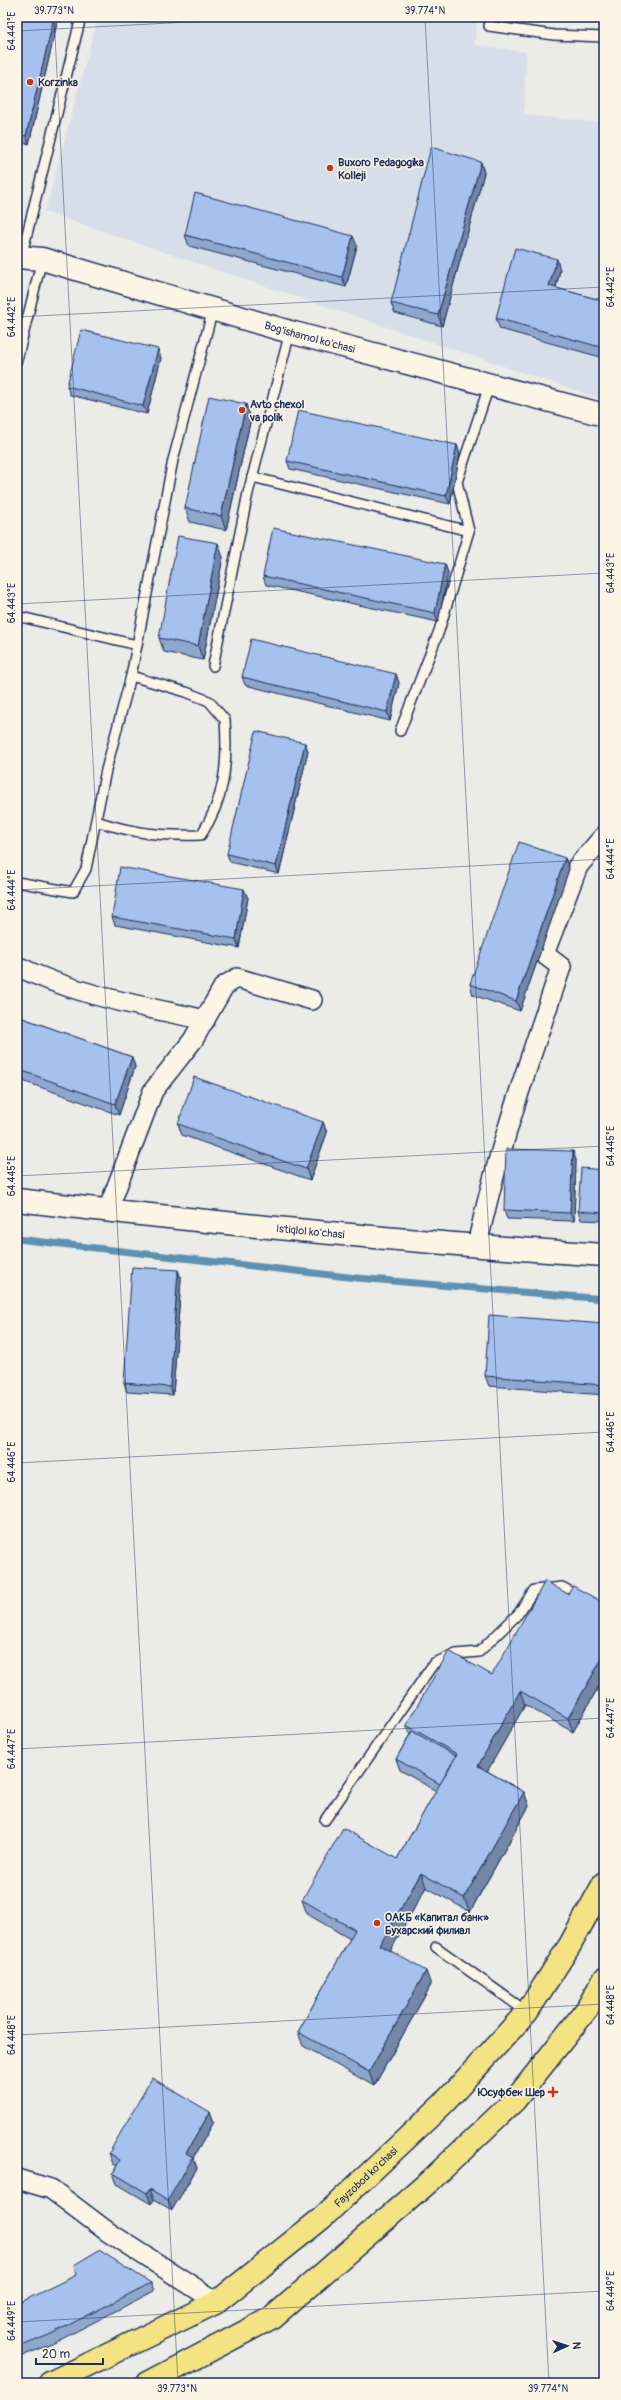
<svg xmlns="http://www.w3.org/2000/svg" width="621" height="2400" viewBox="0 0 621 2400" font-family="Pangolin,sans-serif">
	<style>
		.built { fill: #d6dee9 }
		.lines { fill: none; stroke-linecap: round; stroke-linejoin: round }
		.stream { stroke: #5d91b2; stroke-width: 7 }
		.lane-casing { stroke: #1b2f5e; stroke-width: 12 }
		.street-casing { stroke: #1b2f5e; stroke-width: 22 }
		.secondary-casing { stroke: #1b2f5e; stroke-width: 25 }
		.primary-casing { stroke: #1b2f5e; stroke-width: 25 }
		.lane { stroke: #fcf5e5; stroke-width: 9 }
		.street { stroke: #fcf5e5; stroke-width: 19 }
		.secondary { stroke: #fcf5e5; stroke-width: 22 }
		.primary { stroke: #f4e382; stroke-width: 22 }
		.wall { fill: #8fa6cd; stroke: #1b2f5e }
		.shaded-wall { fill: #7487a7; stroke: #1b2f5e }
		.building { fill: #a6c1ee; stroke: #1b2f5e }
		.ticks { fill: none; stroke: #1b2f5e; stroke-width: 1; stroke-opacity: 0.45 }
		.poi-dot { fill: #c8321e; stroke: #fcf5e5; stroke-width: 1.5 }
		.labels { text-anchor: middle; stroke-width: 3; stroke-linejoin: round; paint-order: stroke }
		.poi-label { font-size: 11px; font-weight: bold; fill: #1b2f5e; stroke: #fcf5e5; text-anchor: start }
		.street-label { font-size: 11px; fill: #1b2f5e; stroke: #fcf5e5 }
		.neatline { fill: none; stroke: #1b2f5e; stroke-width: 1.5 }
		.ticks-label { font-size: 10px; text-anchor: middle; fill: #1b2f5e }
	</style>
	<rect width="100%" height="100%" fill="#ebebe7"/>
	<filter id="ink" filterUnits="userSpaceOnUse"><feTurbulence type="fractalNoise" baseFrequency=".025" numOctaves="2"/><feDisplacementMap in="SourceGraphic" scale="8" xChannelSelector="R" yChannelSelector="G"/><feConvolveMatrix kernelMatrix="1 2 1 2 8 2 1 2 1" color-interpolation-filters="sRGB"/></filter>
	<g filter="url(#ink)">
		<polygon class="built" points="98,17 478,17 474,45 526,52 524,115 604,123 604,400 45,212"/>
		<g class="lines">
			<polyline class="stream" points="17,1239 357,1278 604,1299"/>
			<g class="lane-casing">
				<g id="lane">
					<polyline points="490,17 489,26 554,35 604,37"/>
					<polyline points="21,258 81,17"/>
					<polyline points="17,360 42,259"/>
					<polyline points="252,477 469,531"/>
					<polyline points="17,616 137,645"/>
					<polyline points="213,666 248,493 290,332"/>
					<polyline points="400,731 439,631 469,531 457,482 489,386"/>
					<path d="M96 821C136 834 159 836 201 835 225 799 228 763 225 720L209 701 186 692 131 676"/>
					<polyline points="17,882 73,892 86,869 106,770 131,676 173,460 213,309"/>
					<polyline points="325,1820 434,1663 456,1654 479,1652 518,1614 534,1590 562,1587 580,1597"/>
					<polyline points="436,1947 527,2012"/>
				</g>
			</g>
			<g class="street-casing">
				<g id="street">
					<path d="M17 966C75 995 142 1006 205 1020"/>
					<polyline points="108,1210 153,1091 193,1040 224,986 237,978 312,1000"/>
					<path d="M477 1246C497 1151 530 1059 561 967L544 954 578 866 604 836"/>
					<polyline points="17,2179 51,2189 108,2232 217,2302"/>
				</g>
			</g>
			<g class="secondary-casing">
				<g id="secondary">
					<path id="s1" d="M17 257 42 259 290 332 604 415"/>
					<path id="s2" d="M17 1200C212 1223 408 1242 604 1255"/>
				</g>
			</g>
			<g class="primary-casing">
				<g id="primary">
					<path id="s3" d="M50 2383 217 2302 322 2218 443 2104 527 2012 570 1945 604 1883"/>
					<polyline points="148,2383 273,2317 431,2180 515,2100 587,2009 604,1979"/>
				</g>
			</g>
			<use href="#lane" class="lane"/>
			<use href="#street" class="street"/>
			<use href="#secondary" class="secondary"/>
			<use href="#primary" class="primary"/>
		</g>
		<g class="wall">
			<polygon points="17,17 57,23 29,144 17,141"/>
			<polygon points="481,162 484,173 442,326 395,313 391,303"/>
			<polygon points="185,235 357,246 346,287 189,246"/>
			<polygon points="560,270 556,288 604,301 604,358 500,329 496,318"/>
			<polygon points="161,358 147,414 70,395 67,386"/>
			<polygon points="251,418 226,530 190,522 185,508"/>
			<polygon points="457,445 460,454 450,504 290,469 287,461"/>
			<polygon points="223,557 203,660 164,652 159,638"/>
			<polygon points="445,564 448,573 438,622 266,585 263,576"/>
			<polygon points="396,674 399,683 390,721 245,685 242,677"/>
			<polygon points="305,743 308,751 279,874 230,862 227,854"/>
			<polygon points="565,858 569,869 520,1011 473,995 470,984"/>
			<polygon points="248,898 239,948 115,925 112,917"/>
			<polygon points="17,1016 132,1057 135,1067 119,1115 17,1079"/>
			<polygon points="323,1122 327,1133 310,1180 182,1135 178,1124"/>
			<polygon points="573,1151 576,1160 574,1221 507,1219 504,1210"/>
			<polygon points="604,1170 604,1221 581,1220 578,1211"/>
			<polygon points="178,1270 181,1279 173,1395 127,1392 124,1383"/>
			<polygon points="604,1324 604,1395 489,1386 485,1376"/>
			<polygon points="568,1594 604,1603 604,1677 573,1732 525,1705 487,1771 524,1792 529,1806 470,1912 426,1887 390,1950 431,1985 374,2086 303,2046 298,2032 350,1939 307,1914 302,1900 397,1859 436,1791 400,1770 396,1759 410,1734 406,1725 492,1675"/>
			<polygon points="210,2112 214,2122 193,2158 197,2168 172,2210 154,2200 151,2204 117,2184 113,2173 117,2166 113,2164 109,2153"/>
			<polygon points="151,2283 154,2291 52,2344 17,2358 17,2304"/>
		</g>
		<g class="shaded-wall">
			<polygon points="54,17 55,17 57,23 29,144 26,136"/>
			<polygon points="481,162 484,173 442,326 438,315"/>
			<polygon points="353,236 357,246 346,287 342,277"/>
			<polygon points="557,259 560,270 553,297 549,286"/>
			<polygon points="158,349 161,358 147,414 143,406"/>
			<polygon points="246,404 251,418 226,530 221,516"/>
			<polygon points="457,445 460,454 450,504 446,496"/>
			<polygon points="218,543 223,557 203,660 198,646"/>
			<polygon points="445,564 448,573 438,622 435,613"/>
			<polygon points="396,674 399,683 390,721 387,712"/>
			<polygon points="305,743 308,751 279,874 276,866"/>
			<polygon points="565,858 569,869 520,1011 516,1001"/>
			<polygon points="244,889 248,898 239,948 236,939"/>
			<polygon points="132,1057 135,1067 119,1115 115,1104"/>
			<polygon points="323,1122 327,1133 310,1180 306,1169"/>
			<polygon points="573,1151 576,1160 574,1221 570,1213"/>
			<polygon points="178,1270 181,1279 173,1395 170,1387"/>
			<polygon points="604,1655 604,1677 573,1732 568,1718"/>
			<polygon points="520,1691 525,1705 483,1779 478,1766"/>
			<polygon points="524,1792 529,1806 470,1912 464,1898"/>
			<polygon points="421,1873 426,1887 386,1959 380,1945"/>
			<polygon points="426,1971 431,1985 374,2086 369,2072"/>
			<polygon points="210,2112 214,2122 193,2158 197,2168 172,2210 168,2200 186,2153"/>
			<polygon points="150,2189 154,2200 151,2204 147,2193"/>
		</g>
		<g class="building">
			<polygon points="17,17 54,17 26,136 17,134"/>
			<polygon points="431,147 481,162 438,315 391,303"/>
			<polygon points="195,193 353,236 342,277 185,235"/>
			<polygon points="515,248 557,259 549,286 604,301 604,348 496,318"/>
			<polygon points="81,330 158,349 143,406 67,386"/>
			<polygon points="209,396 246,404 221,516 185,508"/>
			<polygon points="298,410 457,445 446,496 287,461"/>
			<polygon points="273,528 445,564 435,613 263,576"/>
			<polygon points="178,536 218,543 198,646 159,638"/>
			<polygon points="251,639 396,674 387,712 242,677"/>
			<polygon points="256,731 305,743 276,866 227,854"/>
			<polygon points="519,842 565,858 516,1001 470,984"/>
			<polygon points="120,867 244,889 236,939 112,917"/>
			<polygon points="17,1016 132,1057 115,1104 17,1069"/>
			<polygon points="194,1077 323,1122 306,1169 178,1124"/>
			<polygon points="506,1149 573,1151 570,1213 504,1210"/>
			<polygon points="581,1168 604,1170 604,1213 578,1211"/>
			<polygon points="132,1267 178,1270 170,1387 124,1383"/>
			<polygon points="489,1315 604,1324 604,1385 485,1376"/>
			<polygon points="545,1581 568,1594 573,1586 604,1603 604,1655 568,1718 520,1691 478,1766 524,1792 464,1898 421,1873 380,1945 426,1971 369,2072 298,2032 355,1930 302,1900 343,1828 397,1859 457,1754 406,1725 449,1651 492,1675"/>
			<polygon points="412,1731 456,1756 440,1784 396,1759"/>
			<polygon points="152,2078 210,2112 186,2153 193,2157 168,2200 150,2189 147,2193 113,2173 120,2160 109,2153"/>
			<polygon points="99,2250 151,2283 49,2335 17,2348 17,2304 76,2275 74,2265"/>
		</g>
	</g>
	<path class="ticks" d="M54 17 178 2383M425 17 549 2383M17 31 284 17M17 317 604 287M17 604 604 573M17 890 604 859M17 1176 604 1146M17 1463 604 1432M17 1749 604 1718M17 2035 604 2004M17 2322 604 2291"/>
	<g class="poi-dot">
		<circle cx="30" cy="82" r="4"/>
		<circle cx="330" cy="168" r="4"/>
		<circle cx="242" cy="410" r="4"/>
		<circle cx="377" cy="1923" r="4"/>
		<path d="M551 2086h4v4h4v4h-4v4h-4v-4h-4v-4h4z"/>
	</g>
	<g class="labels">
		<g class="poi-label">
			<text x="38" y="86">Korzinka</text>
			<text x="338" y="166">Buxoro Pedagogika<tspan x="338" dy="13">Kolleji</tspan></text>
			<text x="250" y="408">Avto chexol<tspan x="250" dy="13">va polik</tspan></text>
			<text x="385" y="1921">ОАКБ «Капитал банк»<tspan x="385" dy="13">Бухарский филиал</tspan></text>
			<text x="545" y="2096" text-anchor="end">Юсуфбек Шер</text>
		</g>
		<g class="street-label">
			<text dy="4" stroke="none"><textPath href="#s1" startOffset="304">Bog'ishamol ko'chasi</textPath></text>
			<text dy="4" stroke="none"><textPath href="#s2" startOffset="295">Istiqlol ko'chasi</textPath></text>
			<text dy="4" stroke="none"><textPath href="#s3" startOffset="380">Fayzobod ko'chasi</textPath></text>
		</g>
	</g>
	<rect width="621" height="2400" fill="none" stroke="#fcf5e5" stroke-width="44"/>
	<g transform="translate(567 2346) rotate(87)" stroke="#fcf5e5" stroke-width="3" paint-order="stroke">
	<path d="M0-3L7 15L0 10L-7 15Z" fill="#1b2f5e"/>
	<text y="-6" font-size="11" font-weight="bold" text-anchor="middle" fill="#1b2f5e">N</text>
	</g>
	<path d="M36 2358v6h67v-6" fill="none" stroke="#1b2f5e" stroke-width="2"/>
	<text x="42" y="2358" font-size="12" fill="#1b2f5e" stroke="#fcf5e5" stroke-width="3" paint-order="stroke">20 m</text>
	<rect x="22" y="22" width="577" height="2356" class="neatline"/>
	<g class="ticks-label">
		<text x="54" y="14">39.773°N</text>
		<text x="425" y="14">39.774°N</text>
		<text transform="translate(11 31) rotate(-90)" y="4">64.441°E</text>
		<text transform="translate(610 287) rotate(-90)" y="4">64.442°E</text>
		<text transform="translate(11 317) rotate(-90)" y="4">64.442°E</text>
		<text transform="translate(610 573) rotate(-90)" y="4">64.443°E</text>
		<text transform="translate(11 603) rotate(-90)" y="4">64.443°E</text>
		<text transform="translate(610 859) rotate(-90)" y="4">64.444°E</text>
		<text transform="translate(11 890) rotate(-90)" y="4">64.444°E</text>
		<text transform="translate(610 1146) rotate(-90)" y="4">64.445°E</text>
		<text transform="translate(11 1176) rotate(-90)" y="4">64.445°E</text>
		<text transform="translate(610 1432) rotate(-90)" y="4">64.446°E</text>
		<text transform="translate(11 1462) rotate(-90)" y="4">64.446°E</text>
		<text transform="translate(610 1718) rotate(-90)" y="4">64.447°E</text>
		<text transform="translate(11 1749) rotate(-90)" y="4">64.447°E</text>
		<text transform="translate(610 2005) rotate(-90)" y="4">64.448°E</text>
		<text transform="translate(11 2035) rotate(-90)" y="4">64.448°E</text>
		<text transform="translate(610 2291) rotate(-90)" y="4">64.449°E</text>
		<text transform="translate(11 2321) rotate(-90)" y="4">64.449°E</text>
		<text x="177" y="2392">39.773°N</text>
		<text x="548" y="2392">39.774°N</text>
	</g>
</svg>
